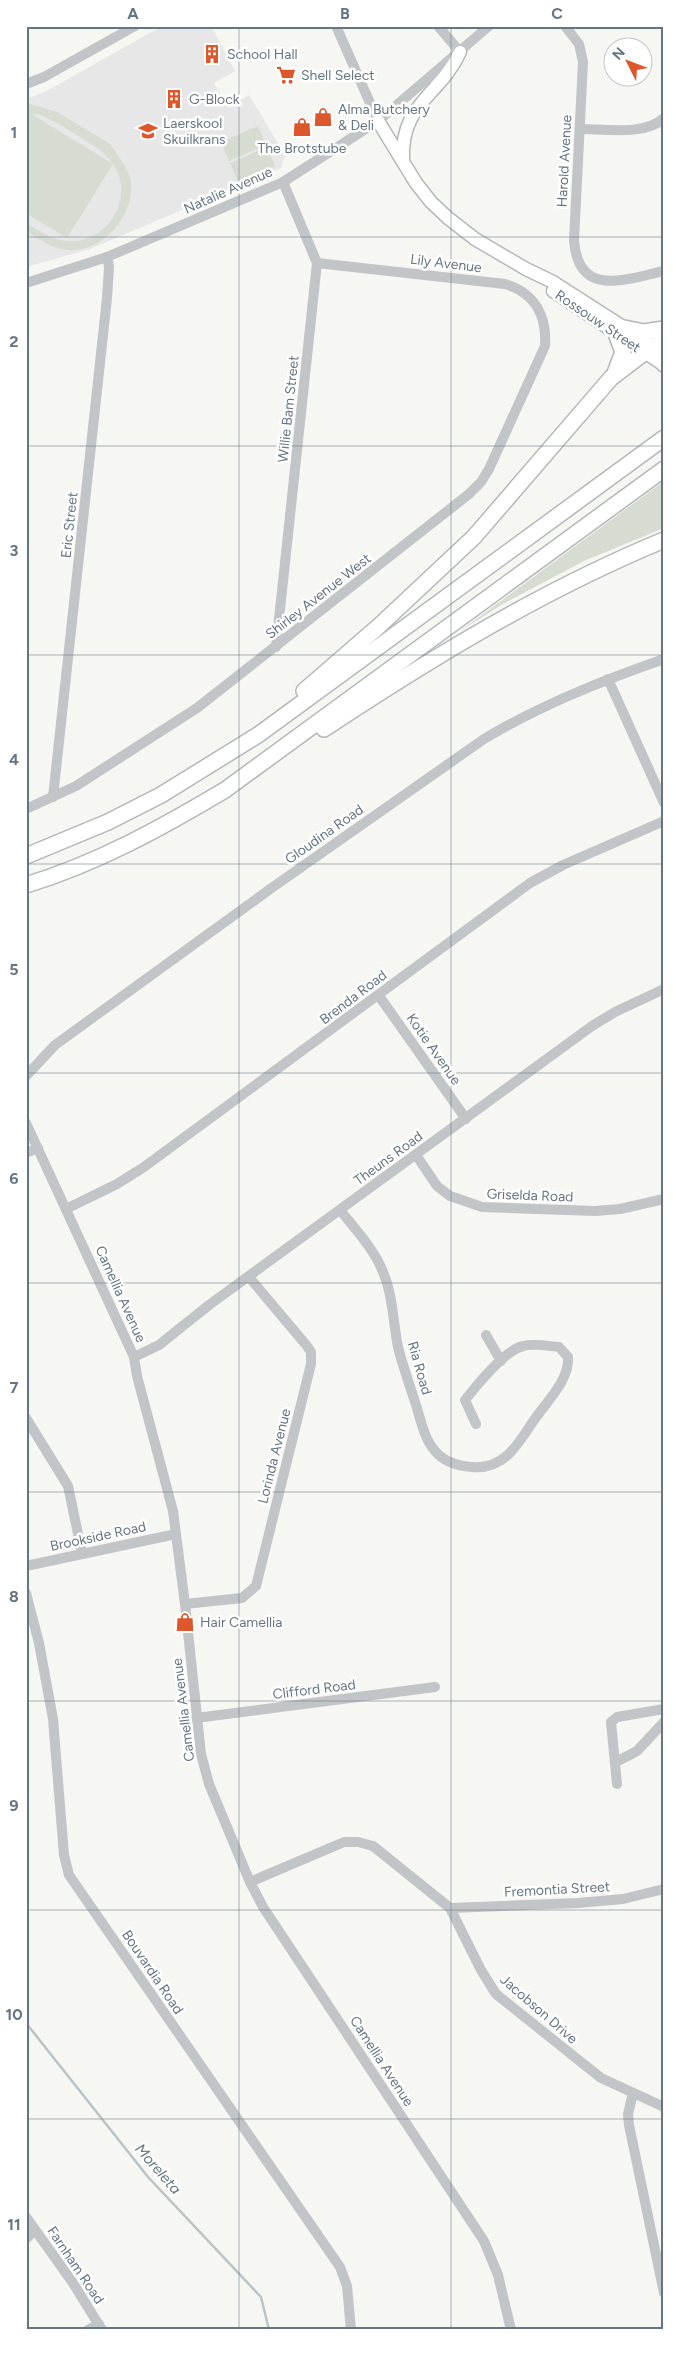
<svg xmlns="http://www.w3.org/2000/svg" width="690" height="2356" viewBox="0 0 690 2356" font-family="Figtree,sans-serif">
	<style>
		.built { fill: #e6e7e6 }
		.green { fill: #d7dcd3 }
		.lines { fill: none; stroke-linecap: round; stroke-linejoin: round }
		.stream { stroke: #b9c4c8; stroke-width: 2.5 }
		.major-casing { stroke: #b4b8bc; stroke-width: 15 }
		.highway-casing { stroke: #b4b7ba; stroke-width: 18 }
		.minor { stroke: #c1c5c8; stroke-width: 10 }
		.major { stroke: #fff; stroke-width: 12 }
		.highway { stroke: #fff; stroke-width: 15 }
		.grid { fill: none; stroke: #667582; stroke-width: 1; stroke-opacity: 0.55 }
		.labels { text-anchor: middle; stroke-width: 5; stroke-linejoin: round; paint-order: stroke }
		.poi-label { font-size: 14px; fill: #667582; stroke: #fff; text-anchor: start }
		.street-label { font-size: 14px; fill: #667582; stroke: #fff }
		.water-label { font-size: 15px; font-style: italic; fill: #62777f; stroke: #fff }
		.neatline { fill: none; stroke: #667582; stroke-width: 2 }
		.grid-label { font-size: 16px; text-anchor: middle; font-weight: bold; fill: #667582 }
	</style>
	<rect width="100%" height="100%" fill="#f6f6f2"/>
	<polygon class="built" points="162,26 211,26 235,71 214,83 228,107 249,95 285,155 281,168 90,249 26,267 26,99 45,92"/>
	<g class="green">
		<path d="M26 103 57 112 110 144C116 152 130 172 131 181 135 215 103 253 68 250 52 249 39 239 26 231V223C39 231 52 240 68 241 107 244 136 198 113 164 104 150 89 143 75 134 60 125 47 115 30 113L113 164 67 238 26 213V119L29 113H26Z"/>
		<polygon points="258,126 266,145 229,161 221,142"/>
		<polygon points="267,147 275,166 238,182 230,163"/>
		<polygon points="664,481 664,528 584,561 503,604 460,631"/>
	</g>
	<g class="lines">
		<polyline class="stream" points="26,2023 148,2177 261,2297 269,2330"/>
		<g class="major-casing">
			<g id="major">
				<polyline points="378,121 416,183 431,202 448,218 475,239 526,269 553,282 659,350"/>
				<path d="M403 161C400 103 440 96 460 52"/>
				<polyline points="553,291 664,365"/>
			</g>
		</g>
		<g class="highway-casing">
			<g id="highway">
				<polyline points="624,328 644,332 664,329"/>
				<polyline points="663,337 657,349 664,364"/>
				<polyline points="615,373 623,352 617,336"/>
				<polyline points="304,691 379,626 474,537 611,378 653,346"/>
				<path d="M324 729C433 657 543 590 664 540"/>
				<polyline points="26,856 108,822 161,795 258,735 664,438"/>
				<path d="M26 885C98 863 161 828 225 790L664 469"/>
			</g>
		</g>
		<g class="minor">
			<polyline points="336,26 378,121"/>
			<polyline points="438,26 460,52"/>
			<path d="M565 26 579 44 583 62 574 240C578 299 626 279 664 271"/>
			<polyline points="26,84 44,77 135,26"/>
			<path d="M580 129C605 129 645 136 664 118"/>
			<polyline points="26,283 107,257 283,182 378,121 489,26"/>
			<polyline points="276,647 317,263 283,182"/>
			<polyline points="608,679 664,803"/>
			<polyline points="53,797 107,298 109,267 107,257"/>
			<path d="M26 809 76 786 197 708 469 494 481 482 489 469 545 346C547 316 535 293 505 284L317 263"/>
			<polyline points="379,996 466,1119"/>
			<path d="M26 1076 55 1045 273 887 484 739C541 705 601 681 664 659"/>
			<polyline points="26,1123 134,1357 137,1376 173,1511 185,1604 201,1754 209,1784 250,1882 263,1907 484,2241 498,2275 511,2330"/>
			<polyline points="26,1153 38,1148"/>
			<polyline points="416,1155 437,1186 450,1196 482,1207 595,1211 620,1209 664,1199"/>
			<polyline points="66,1209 117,1184 144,1167 530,883 563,865 664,821"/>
			<path d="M340 1210C356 1230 374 1249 383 1272 393 1296 393 1322 398 1347 403 1367 410 1386 416 1405 421 1421 424 1438 435 1451 444 1462 458 1466 472 1467 503 1470 517 1446 532 1423 544 1404 570 1381 568 1357L559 1347C548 1346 534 1343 523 1346 505 1350 477 1385 465 1400L476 1424"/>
			<polyline points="486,1335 501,1361"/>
			<polyline points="134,1357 159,1345 209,1305 592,1026 615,1012 664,989"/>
			<polyline points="26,1418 68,1486 82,1553"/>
			<polyline points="26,1566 176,1534"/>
			<polyline points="26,1593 39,1643 53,1719 64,1855 69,1875 340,2267 347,2286 351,2330"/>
			<polyline points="185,1604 242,1598 256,1586 311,1364 311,1352 307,1346 249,1277"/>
			<polyline points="196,1718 435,1687"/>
			<polyline points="616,1762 637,1751 664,1722"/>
			<polyline points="617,1784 611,1722 617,1717 664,1709"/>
			<polyline points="250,1882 344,1842 358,1842 373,1846 450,1908 481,1970 496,1994 601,2078 664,2107"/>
			<polyline points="450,1908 578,1903 623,1899 664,1889"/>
			<polyline points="633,2093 628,2114 629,2125 664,2293"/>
			<polyline points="26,2217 73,2283 102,2330"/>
			<polyline points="26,2239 35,2230"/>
			<polyline points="88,2330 99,2324"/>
		</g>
		<use href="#major" class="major"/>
		<use href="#highway" class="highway"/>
	</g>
	<path class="grid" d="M239 26V2330M451 26V2330M26 237H664M26 446H664M26 655H664M26 864H664M26 1073H664M26 1283H664M26 1492H664M26 1701H664M26 1910H664M26 2119H664"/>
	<defs>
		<g id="building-bare" transform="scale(1.5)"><path d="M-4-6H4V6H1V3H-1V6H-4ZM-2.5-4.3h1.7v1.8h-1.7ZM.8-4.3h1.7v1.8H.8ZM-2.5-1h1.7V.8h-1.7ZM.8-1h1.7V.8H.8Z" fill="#dc572c" stroke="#fff" stroke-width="2.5" paint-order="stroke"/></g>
		<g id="supermarket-bare" transform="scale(1.5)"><path d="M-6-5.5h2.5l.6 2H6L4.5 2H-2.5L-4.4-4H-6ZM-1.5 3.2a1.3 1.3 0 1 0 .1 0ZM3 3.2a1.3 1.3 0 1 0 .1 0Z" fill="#dc572c" stroke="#fff" stroke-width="2.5" paint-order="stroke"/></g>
		<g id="shop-bare" transform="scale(1.5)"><path d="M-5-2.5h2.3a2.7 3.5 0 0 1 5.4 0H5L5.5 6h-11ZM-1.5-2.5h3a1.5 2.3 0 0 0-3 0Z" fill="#dc572c" stroke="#fff" stroke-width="2.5" paint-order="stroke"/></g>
		<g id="school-bare" transform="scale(1.5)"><path d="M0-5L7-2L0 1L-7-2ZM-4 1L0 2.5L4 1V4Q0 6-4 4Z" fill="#dc572c" stroke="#fff" stroke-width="2.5" paint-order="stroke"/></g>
	</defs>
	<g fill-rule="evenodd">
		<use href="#building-bare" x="212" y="54"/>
		<use href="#supermarket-bare" x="286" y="75"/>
		<use href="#building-bare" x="174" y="99"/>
		<use href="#shop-bare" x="323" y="117"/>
		<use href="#shop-bare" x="302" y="127"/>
		<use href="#school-bare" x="148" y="131"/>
		<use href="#shop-bare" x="185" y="1622"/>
	</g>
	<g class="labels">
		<g class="poi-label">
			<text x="227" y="59">School Hall</text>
			<text x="301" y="80">Shell Select</text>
			<text x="189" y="104">G-Block</text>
			<text x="338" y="114">Alma Butchery<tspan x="338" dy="16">&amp; Deli</tspan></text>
			<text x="163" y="128">Laerskool<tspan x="163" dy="16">Skuilkrans</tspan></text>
			<text x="302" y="153" text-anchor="middle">The Brotstube</text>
			<text x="200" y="1627">Hair Camellia</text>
		</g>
		<g class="street-label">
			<text transform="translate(564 161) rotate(-87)" y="5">Harold Avenue</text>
			<text transform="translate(228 190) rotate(-24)" y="5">Natalie Avenue</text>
			<text transform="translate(446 263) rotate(7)" y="5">Lily Avenue</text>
			<text transform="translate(598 321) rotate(34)" y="5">Rossouw Street</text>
			<text transform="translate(288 409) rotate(-84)" y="5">Willie Bam Street</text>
			<text transform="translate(69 525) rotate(-84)" y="5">Eric Street</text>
			<text transform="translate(318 596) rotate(-38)" y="5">Shirley Avenue West</text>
			<text transform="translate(324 834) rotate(-35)" y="5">Gloudina Road</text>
			<text transform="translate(353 997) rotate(-37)" y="5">Brenda Road</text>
			<text transform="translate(434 1049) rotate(55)" y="5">Kotie Avenue</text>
			<text transform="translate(388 1158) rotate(-36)" y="5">Theuns Road</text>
			<text transform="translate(530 1195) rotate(2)" y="5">Griselda Road</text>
			<text transform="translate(121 1294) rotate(66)" y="5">Camellia Avenue</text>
			<text transform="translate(420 1368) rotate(74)" y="5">Ria Road</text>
			<text transform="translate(274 1456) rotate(-76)" y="5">Lorinda Avenue</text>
			<text transform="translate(98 1536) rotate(-12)" y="5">Brookside Road</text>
			<text transform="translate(314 1689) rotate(-7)" y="5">Clifford Road</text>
			<text transform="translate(183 1710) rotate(-97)" y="5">Camellia Avenue</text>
			<text transform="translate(557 1889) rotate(-3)" y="5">Fremontia Street</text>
			<text transform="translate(153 1972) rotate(56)" y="5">Bouvardia Road</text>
			<text transform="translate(539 2009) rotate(41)" y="5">Jacobson Drive</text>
			<text transform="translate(382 2061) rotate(57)" y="5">Camellia Avenue</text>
			<text transform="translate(76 2265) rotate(56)" y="5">Farnham Road</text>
		</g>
		<g class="water-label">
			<text transform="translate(158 2169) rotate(49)" y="5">Moreleta</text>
		</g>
	</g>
	<rect width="690" height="2356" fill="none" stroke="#ffffff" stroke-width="55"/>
	<g transform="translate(628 62) rotate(312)"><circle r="24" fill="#ffffff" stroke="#c2c8cd"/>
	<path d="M0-4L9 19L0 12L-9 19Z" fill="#dc572c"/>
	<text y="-8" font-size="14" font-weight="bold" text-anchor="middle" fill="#667582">N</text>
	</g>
	<rect x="28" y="28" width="634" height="2300" class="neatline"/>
	<g class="grid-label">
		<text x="133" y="19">A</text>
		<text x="345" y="19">B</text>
		<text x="557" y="19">C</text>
		<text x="14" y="138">1</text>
		<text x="14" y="347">2</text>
		<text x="14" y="556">3</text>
		<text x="14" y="765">4</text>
		<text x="14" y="975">5</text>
		<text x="14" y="1184">6</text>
		<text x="14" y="1393">7</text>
		<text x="14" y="1602">8</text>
		<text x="14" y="1811">9</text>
		<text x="14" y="2020">10</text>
		<text x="14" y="2230">11</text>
	</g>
</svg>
